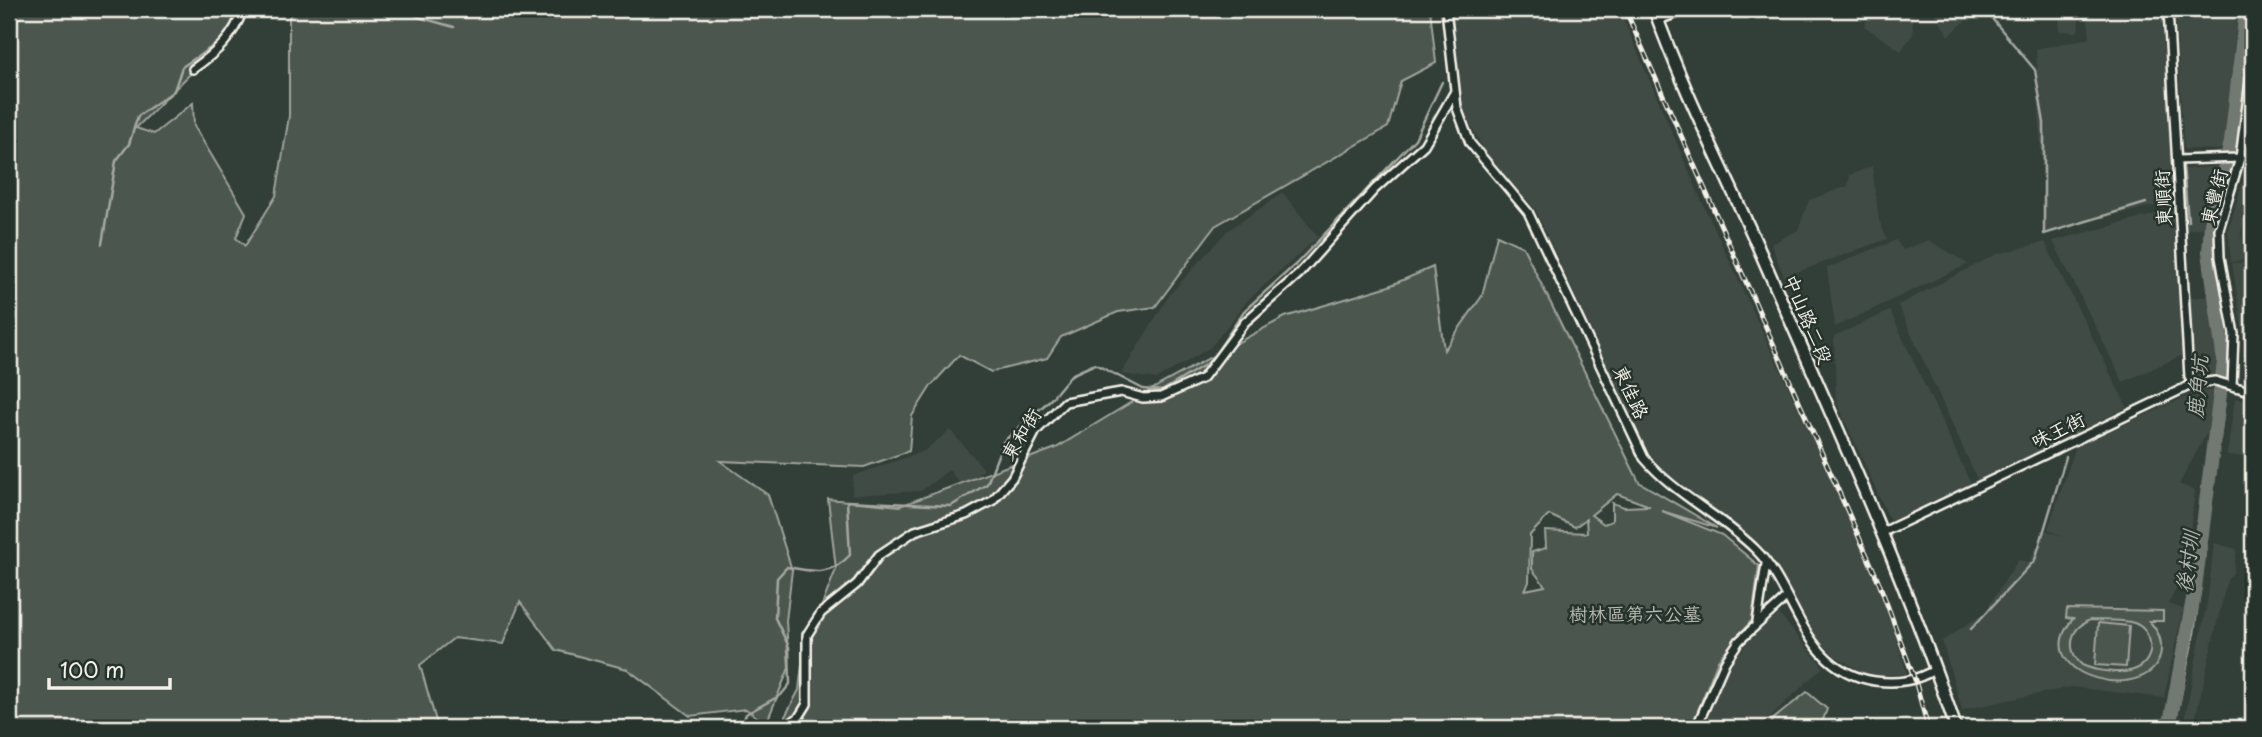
<svg xmlns="http://www.w3.org/2000/svg" width="2262" height="737" viewBox="0 0 2262 737" font-family="'Playpen Sans','LXGW WenKai TC',sans-serif">
	<style>
		.built { fill: #404b44 }
		.green { fill: #4c564f; stroke: #a0a49c; stroke-width: 2; fill-rule: evenodd }
		.lines { fill: none; stroke-linecap: round; stroke-linejoin: round }
		.stream { stroke: #a6a9a1; stroke-width: 2.5 }
		.river { stroke: #727972; stroke-width: 14 }
		.street-casing { stroke: #f4f1e8; stroke-width: 12 }
		.secondary-casing { stroke: #f4f1e8; stroke-width: 15 }
		.street { stroke: #26332d; stroke-width: 7 }
		.secondary { stroke: #26332d; stroke-width: 10 }
		.rail-casing { stroke: #f4f1e8; stroke-width: 5 }
		.rail { stroke: #26332d; stroke-width: 2.5; stroke-dasharray: 8; stroke-linecap: butt }
		.labels { text-anchor: middle; stroke-width: 5; stroke-linejoin: round; paint-order: stroke }
		.street-label { font-size: 19px; fill: #f4f1e8; stroke: #26332d }
		.park-label { font-size: 19px; fill: #b9bbb2; stroke: #26332d }
		.water-label { font-size: 21px; font-style: italic; fill: #babbb3; stroke: #26332d }
	</style>
	<rect width="100%" height="100%" fill="#323e38"/>
	<filter id="ink" filterUnits="userSpaceOnUse"><feTurbulence type="fractalNoise" baseFrequency=".0143" numOctaves="2"/><feDisplacementMap in="SourceGraphic" scale="14" xChannelSelector="R" yChannelSelector="G"/><feConvolveMatrix kernelMatrix="1 2 1 2 8 2 1 2 1" color-interpolation-filters="sRGB"/></filter>
	<g filter="url(#ink)">
		<g class="built">
			<polygon points="1451,9 1619,9 1703,204 1878,580 1907,674 1869,676 1835,656 1817,638 1776,564 1761,545 1667,473 1648,454 1535,209 1487,156 1467,118 1462,103"/>
			<polygon points="1874,9 1912,9 1913,34 1901,51 1864,26"/>
			<polygon points="1932,9 1977,9 1977,10 1949,36"/>
			<polygon points="2060,9 2080,9 2078,32 2059,31"/>
			<polygon points="2087,9 2161,9 2174,201 2045,232 2036,49 2090,38"/>
			<polygon points="2175,9 2238,9 2224,150 2184,149"/>
			<polygon points="2253,119 2253,196 2241,232 2245,260 2231,262 2228,231 2248,163"/>
			<polygon points="1872,166 1879,220 1887,239 1784,277 1771,244 1798,230 1809,200 1848,186 1850,175"/>
			<polygon points="2221,166 2204,227 2187,230 2183,169"/>
			<polygon points="1283,193 1318,237 1248,300 1211,347 1157,379 1121,374 1170,294 1227,231"/>
			<polygon points="2253,202 2253,256 2245,252 2243,230"/>
			<polygon points="2172,210 2183,355 2123,382 2053,241"/>
			<polygon points="1896,240 1903,250 1929,240 1968,264 1835,327 1827,268"/>
			<polygon points="2045,242 2127,407 1978,481 1898,305 1997,254"/>
			<polygon points="2253,262 2253,381 2250,380 2232,263"/>
			<polygon points="2211,296 2218,376 2195,377 2190,298"/>
			<polygon points="1890,311 1971,484 1890,521 1836,401 1834,336"/>
			<polygon points="2199,391 2217,391 2213,422 2179,484 2195,491 2185,573 2168,604 2183,609 2164,698 2071,687 1962,710 1942,641 1984,613 2018,560 2029,562 2045,530 2063,537 2048,529 2076,446"/>
			<polygon points="2235,398 2253,402 2252,457 2227,455"/>
			<polygon points="950,430 984,469 963,487 949,470 921,491 852,495 853,476 924,451"/>
			<polygon points="2214,543 2237,549 2233,573 2227,580 2193,728 2183,728 2208,597"/>
			<polygon points="1779,614 1823,667 1758,728 1701,728 1727,669 1754,634"/>
		</g>
		<g class="green">
			<polygon points="9,9 245,9 232,37 187,77 136,128 154,134 193,103 194,126 246,213 236,238 245,246 276,196 289,116 289,17 296,9 1430,9 1436,63 1401,81 1388,127 1215,226 1155,307 1118,312 1061,337 1047,358 991,372 959,355 931,386 912,416 909,451 864,467 720,461 768,495 792,570 786,621 789,668 766,724 746,709 690,716 627,669 556,650 520,602 503,644 454,638 420,665 438,728 9,728"/>
			<path d="M1497 235 1523 247 1639 482 1717 528 1662 511 1722 535 1759 566 1752 620 1718 660 1691 728H797V723L779 728 799 690 805 637 819 613 836 569 828 499 900 506 1056 448 1161 384 1285 317 1389 286 1433 267 1444 350 1482 296ZM1617 494 1650 506 1624 507 1612 503V521L1604 524 1591 515ZM1549 515 1575 527 1586 519 1587 533 1545 531 1546 548 1532 552V569L1545 586 1525 590 1529 582 1530 535Z"/>
			<path d="M2067 609 2163 611V621H2149C2157 629 2162 638 2161 650 2157 708 2022 678 2073 619L2066 618ZM2090 620C2104 621 2121 619 2134 623 2154 630 2157 660 2136 669 2123 675 2095 671 2082 665 2066 650 2069 629 2090 620Z"/>
			<polygon points="2098,623 2129,626 2126,667 2095,665"/>
			<polygon points="1807,692 1827,709 1820,728 1770,728 1772,720"/>
		</g>
		<g class="lines">
			<g class="stream">
				<polyline points="407,9 418,17 454,27"/>
				<polyline points="1984,9 2035,70 2044,123 2044,234 2146,203"/>
				<polyline points="232,28 236,9"/>
				<polyline points="2183,165 2188,221"/>
				<polyline points="102,244 116,161 129,144 138,116 174,91 182,67 222,40"/>
				<polyline points="1971,629 2035,560 2066,457"/>
				<path d="M741 728 746 714 781 695 790 684 789 647 775 618 777 578 787 567C813 572 831 576 850 555L847 501 951 506 987 484 1003 442 1051 399 1071 375 1095 364 1143 389 1162 391 1211 361 1244 311 1296 264 1415 139 1442 82"/>
				<polyline points="2174,728 2194,633 2225,398"/>
			</g>
			<polyline class="river" points="2169,728 2195,588 2224,362 2209,252 2211,223 2231,142 2246,9"/>
			<g class="street-casing">
				<g id="street">
					<path d="M1446 9 1457 108 1470 143 1528 212 1644 458C1675 495 1722 516 1756 550 1798 592 1801 670 1875 681 1898 684 1916 681 1936 669"/>
					<polyline points="2168,9 2189,377 2193,384"/>
					<polyline points="1658,20 1689,9"/>
					<path d="M193 69C217 52 234 37 243 9"/>
					<polyline points="2177,160 2240,158"/>
					<polyline points="2232,386 2234,334 2220,257 2219,229 2240,158 2253,58"/>
					<polyline points="1881,533 2193,384 2215,381 2253,392"/>
					<polyline points="1757,622 1766,564"/>
					<polyline points="784,728 799,717 807,704 807,635 821,613 857,584 879,555 915,531 966,515 992,501 1012,478 1036,431 1065,402 1121,392 1143,398 1161,397 1203,378 1245,322 1299,274 1375,189 1424,145 1454,93"/>
					<polyline points="1696,728 1725,662 1739,641 1786,598"/>
				</g>
			</g>
			<g class="secondary-casing">
				<path id="secondary" d="M1654 9C1683 90 1723 168 1758 247 1827 405 1900 564 1956 728"/>
			</g>
			<use href="#street" class="street"/>
			<use href="#secondary" class="secondary"/>
			<g class="rail-casing">
				<polyline id="rail" points="1625,9 1878,580 1915,680 1928,728"/>
			</g>
			<use href="#rail" class="rail"/>
		</g>
	</g>
	<g class="labels">
		<g class="street-label">
			<text transform="translate(2214 197) rotate(-76)" y="7">東豐街</text>
			<text transform="translate(2163 198) rotate(-93)" y="7">東順街</text>
			<text transform="translate(1808 319) rotate(67)" y="7">中山路二段</text>
			<text transform="translate(1631 392) rotate(65)" y="7">東佳路</text>
			<text transform="translate(2058 430) rotate(-26)" y="7">味王街</text>
			<text transform="translate(1021 434) rotate(-58)" y="7">東和街</text>
		</g>
		<g class="park-label">
			<text x="1635" y="621">樹林區第六公墓</text>
		</g>
		<g class="water-label">
			<text transform="translate(2198 387) rotate(-85)" y="7">鹿角坑</text>
			<text transform="translate(2188 562) rotate(-83)" y="7">後村圳</text>
		</g>
	</g>
	<rect width="2262" height="737" fill="none" stroke="#26332d" stroke-width="35"/>
	<rect x="18" y="18" width="2227" height="702" fill="none" stroke="#f4f1e8" stroke-width="2.5" filter="url(#ink)"/>
	<path d="M49 678v10h121v-10" fill="none" stroke="#f4f1e8" stroke-width="3.5"/>
	<text x="60" y="678" font-size="21" fill="#f4f1e8" stroke="#26332d" stroke-width="5" paint-order="stroke">100 m</text>
</svg>
